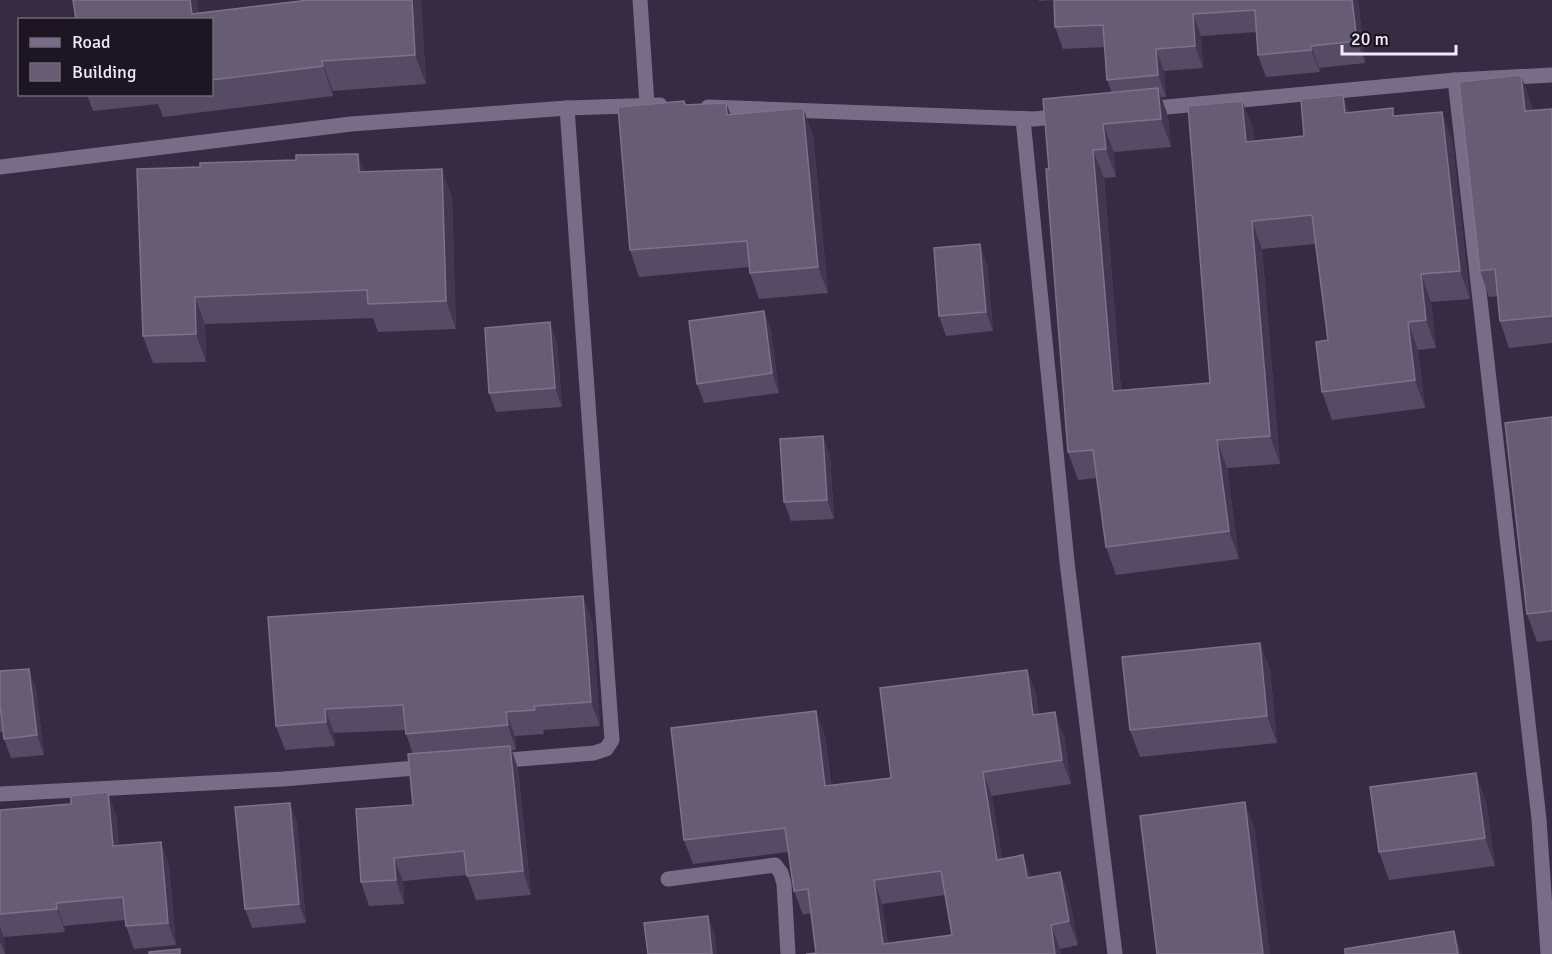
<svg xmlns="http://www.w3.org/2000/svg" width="1552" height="954" viewBox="0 0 1552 954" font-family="Signika,sans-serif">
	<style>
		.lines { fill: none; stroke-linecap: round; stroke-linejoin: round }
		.minor { stroke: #786c88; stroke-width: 15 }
		.wall { fill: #564b64; fill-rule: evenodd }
		.shaded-wall { fill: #423750 }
		.building { fill: #665c74; stroke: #7c7289; stroke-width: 1.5; fill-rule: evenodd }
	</style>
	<rect width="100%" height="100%" fill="#362b43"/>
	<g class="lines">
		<g class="minor">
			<polyline points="640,0 647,104"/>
			<polyline points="1455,80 1539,819 1548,954"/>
			<polyline points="708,107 1034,119 1064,116"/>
			<polyline points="1145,109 1455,80 1552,75"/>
			<polyline points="1023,119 1067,562 1115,954"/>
			<polyline points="0,167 351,124 567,108 660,105"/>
			<polyline points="497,761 594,753 606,749 612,740 567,108"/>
			<polyline points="0,794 283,779 428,767"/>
			<polyline points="668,879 775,865 781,873 784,884 788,954"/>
		</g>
	</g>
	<g class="wall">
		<polygon points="309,0 421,0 426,84 333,91 333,96 163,117 158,104 93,111 87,94 212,94 212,20 199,13"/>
		<polygon points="1039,0 1358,0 1365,63 1319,68 1320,72 1266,77 1258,55 1257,32 1201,36 1203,68 1164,71 1166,97 1161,97 1168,116 1171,147 1114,152 1116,177 1104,178 1121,390 1210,383 1242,101 1253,129 1254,141 1304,136 1349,112 1395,116 1452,139 1470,299 1431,302 1436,348 1418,350 1425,408 1332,420 1322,392 1328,340 1315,244 1262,249 1280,464 1227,468 1239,559 1116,575 1106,547 1097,478 1078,480 1068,452 1049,169 1112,93 1107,80 1105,47 1063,49 1055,27 1054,0 1039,1"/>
		<polygon points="1521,75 1530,101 1532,111 1552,109 1552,343 1509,348 1500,321 1497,296 1489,297 1480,271"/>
		<polygon points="684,101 686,105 726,103 731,115 813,134 828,293 759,299 750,273 749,267 639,277 630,250"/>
		<polygon points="365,172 452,197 456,329 378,332 373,318 205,324 206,362 153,363 143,336"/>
		<polygon points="987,264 993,331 946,336 939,316"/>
		<polygon points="764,311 771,331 779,393 704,403 697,384"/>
		<polygon points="557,342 562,407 496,412 489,393"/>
		<polygon points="1552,417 1552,640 1537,642 1527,614"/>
		<polygon points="823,436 830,456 834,519 791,521 784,502"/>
		<polygon points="592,620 600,726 543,730 544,734 515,736 516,750 512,750 518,769 531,895 476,900 467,875 403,881 404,904 369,906 361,882 413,805 413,754 406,734 406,730 334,733 335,746 285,750 276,726"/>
		<polygon points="1260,643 1270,670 1277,743 1140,757 1130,730"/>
		<path d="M1027 670 1036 694 1039 715 1064 736 1071 784 992 796 1002 859 1023 855 1031 877 1060 872 1069 896 1078 945 1060 949 1061 954H806L816 953 811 913 803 915 794 891 788 852 693 864 684 840 825 735 831 785 891 778ZM945 895 952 935 888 944 882 904Z"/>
		<polygon points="0,671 36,688 44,755 11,758 4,739 3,731 0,732"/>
		<polygon points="1486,801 1495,866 1389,880 1379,852"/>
		<polygon points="0,810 116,815 119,846 169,865 176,945 134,949 126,926 125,920 64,926 65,932 4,937 5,954 0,954"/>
		<polygon points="297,822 306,923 252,928 245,909"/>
	</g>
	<g class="shaded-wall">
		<polygon points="190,0 197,0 200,20 192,14"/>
		<polygon points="412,0 421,0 426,84 415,55"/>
		<polygon points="1352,0 1358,0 1365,63 1357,41"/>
		<polygon points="1193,14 1201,36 1203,68 1195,46"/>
		<polygon points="1311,46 1319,68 1320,72 1311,50"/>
		<polygon points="1156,49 1164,71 1166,97 1158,75"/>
		<polygon points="322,61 333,91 333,96 323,66"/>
		<polygon points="1521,75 1530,101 1535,137 1525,111"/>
		<polygon points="1158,88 1168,116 1171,147 1161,119"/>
		<polygon points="1343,95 1353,123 1345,113"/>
		<polygon points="1242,101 1253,129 1256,169 1246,142"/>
		<polygon points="726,103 736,129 727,115"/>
		<polygon points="803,108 813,134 828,293 818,267"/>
		<polygon points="1442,112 1452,139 1470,299 1460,271"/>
		<polygon points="1103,124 1114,152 1116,177 1106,149"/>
		<polygon points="1093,150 1104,178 1123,418 1113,391"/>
		<polygon points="358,154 368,181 359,172"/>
		<polygon points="442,169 452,197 456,329 446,301"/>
		<polygon points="1252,221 1262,249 1280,464 1270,436"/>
		<polygon points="980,244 987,264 993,331 986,312"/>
		<polygon points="1421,274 1431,302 1436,348 1426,320"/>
		<polygon points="195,297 205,324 206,362 196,334"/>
		<polygon points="764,311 771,331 779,393 772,373"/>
		<polygon points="550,322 557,342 562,407 555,388"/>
		<polygon points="1408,322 1418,350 1425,408 1415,380"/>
		<polygon points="823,436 830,456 834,519 827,500"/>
		<polygon points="1217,440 1227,468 1239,559 1229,531"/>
		<polygon points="583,596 592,620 600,726 591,702"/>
		<polygon points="1260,643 1270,670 1277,743 1267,716"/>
		<polygon points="29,669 36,688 44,755 37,735"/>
		<polygon points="1027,670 1036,694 1042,739 1033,715"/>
		<polygon points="325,709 334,733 335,746 326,722"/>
		<polygon points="816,711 825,735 833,810 825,786"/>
		<polygon points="506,712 515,736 516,750 508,725"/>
		<polygon points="1055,712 1064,736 1071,784 1062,760"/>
		<polygon points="510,746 518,769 531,895 523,871"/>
		<polygon points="983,772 992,796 1006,884 997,860"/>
		<polygon points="1476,773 1486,801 1495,866 1485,838"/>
		<polygon points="108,792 116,815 121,869 113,846"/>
		<polygon points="1245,802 1255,829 1270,954 1263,954"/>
		<polygon points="290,803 297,822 306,923 299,904"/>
		<polygon points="161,842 169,865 176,945 168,923"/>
		<polygon points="1023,855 1032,879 1027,878"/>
		<polygon points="394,858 403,881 404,904 396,880"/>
		<polygon points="1060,872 1069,896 1078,945 1069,921"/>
		<polygon points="874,880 882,904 889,954 883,944"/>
		<polygon points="56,903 64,926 65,932 57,909"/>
		<polygon points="708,916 715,935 717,954 712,954"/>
		<polygon points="1051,925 1060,949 1061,954 1055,954"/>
		<polygon points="0,927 4,937 5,954 0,942"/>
		<polygon points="1454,931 1462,954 1458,954"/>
	</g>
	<g class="building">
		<polygon points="73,0 190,0 192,14 309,0 412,0 415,55 322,61 323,66 212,80 212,20 76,20"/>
		<polygon points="1054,0 1352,0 1357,41 1311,46 1311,50 1258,55 1255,10 1193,14 1195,46 1156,49 1158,75 1107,80 1103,25 1055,27"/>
		<polygon points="1521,75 1525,111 1552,109 1552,316 1500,321 1495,269 1480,271 1459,82"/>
		<polygon points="1158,88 1161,119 1103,124 1106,149 1093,150 1113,391 1210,383 1188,106 1242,101 1246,142 1304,136 1301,99 1343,95 1345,113 1393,108 1393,116 1442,112 1460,271 1421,274 1426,320 1408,322 1415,380 1322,392 1316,342 1328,340 1312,215 1252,221 1270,436 1217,440 1229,531 1106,547 1093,450 1068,452 1046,169 1049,169 1043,99"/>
		<polygon points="684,101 685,105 726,103 727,115 803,108 818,267 750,273 747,241 630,250 618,107"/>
		<polygon points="358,154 359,172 442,169 446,301 368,304 367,290 195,297 196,334 143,336 137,169 200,167 200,163 296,160 296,155"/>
		<polygon points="980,244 986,312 939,316 934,248"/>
		<polygon points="764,311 772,373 697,384 689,321"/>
		<polygon points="550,322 555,388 489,393 485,328"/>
		<polygon points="1552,417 1552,611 1527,614 1505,423"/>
		<polygon points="823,436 827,500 784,502 780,439"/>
		<polygon points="583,596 591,702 534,706 535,710 506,712 508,725 406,734 403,705 325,709 326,722 276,726 268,617"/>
		<polygon points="1260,643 1267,716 1130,730 1122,657"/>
		<polygon points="29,669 37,735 4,739 1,711 0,712 0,671"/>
		<path d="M1027 670 1033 715 1055 712 1062 760 983 772 997 860 1023 855 1027 878 1060 872 1069 921 1051 925 1055 954H806L816 953 808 889 794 891 785 828 684 840 671 728 816 711 825 786 891 778 880 688ZM941 871 952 935 883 944 874 880Z"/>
		<polygon points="510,746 523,871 467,876 464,851 394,858 396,880 361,882 356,809 413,805 408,754"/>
		<polygon points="1476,773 1485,838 1379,852 1370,787"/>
		<polygon points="108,792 113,846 161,842 168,923 126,926 123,897 56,903 57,909 0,914 0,810 71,804 71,796"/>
		<polygon points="1245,802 1263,954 1157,954 1140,816"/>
		<polygon points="290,803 299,904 245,909 235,807"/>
		<polygon points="708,916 712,954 648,954 644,923"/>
		<polygon points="1454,931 1458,954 1345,954 1345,949"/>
		<polygon points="180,949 180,954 149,954 149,952"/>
	</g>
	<rect x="18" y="18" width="195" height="78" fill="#1b1621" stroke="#706a77" stroke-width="1.5"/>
	<rect x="30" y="38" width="30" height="9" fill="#786c88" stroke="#706a77" stroke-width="1.5"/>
	<text x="72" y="48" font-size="18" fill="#efe9f9">Road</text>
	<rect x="30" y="63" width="30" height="18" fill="#665c74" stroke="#706a77" stroke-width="1.5"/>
	<text x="72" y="78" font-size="18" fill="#efe9f9">Building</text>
	<path d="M1342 45v9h114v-9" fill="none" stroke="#efe9f9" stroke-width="3"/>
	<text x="1351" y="45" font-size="18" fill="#efe9f9" stroke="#1b1621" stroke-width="4.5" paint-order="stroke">20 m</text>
</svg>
